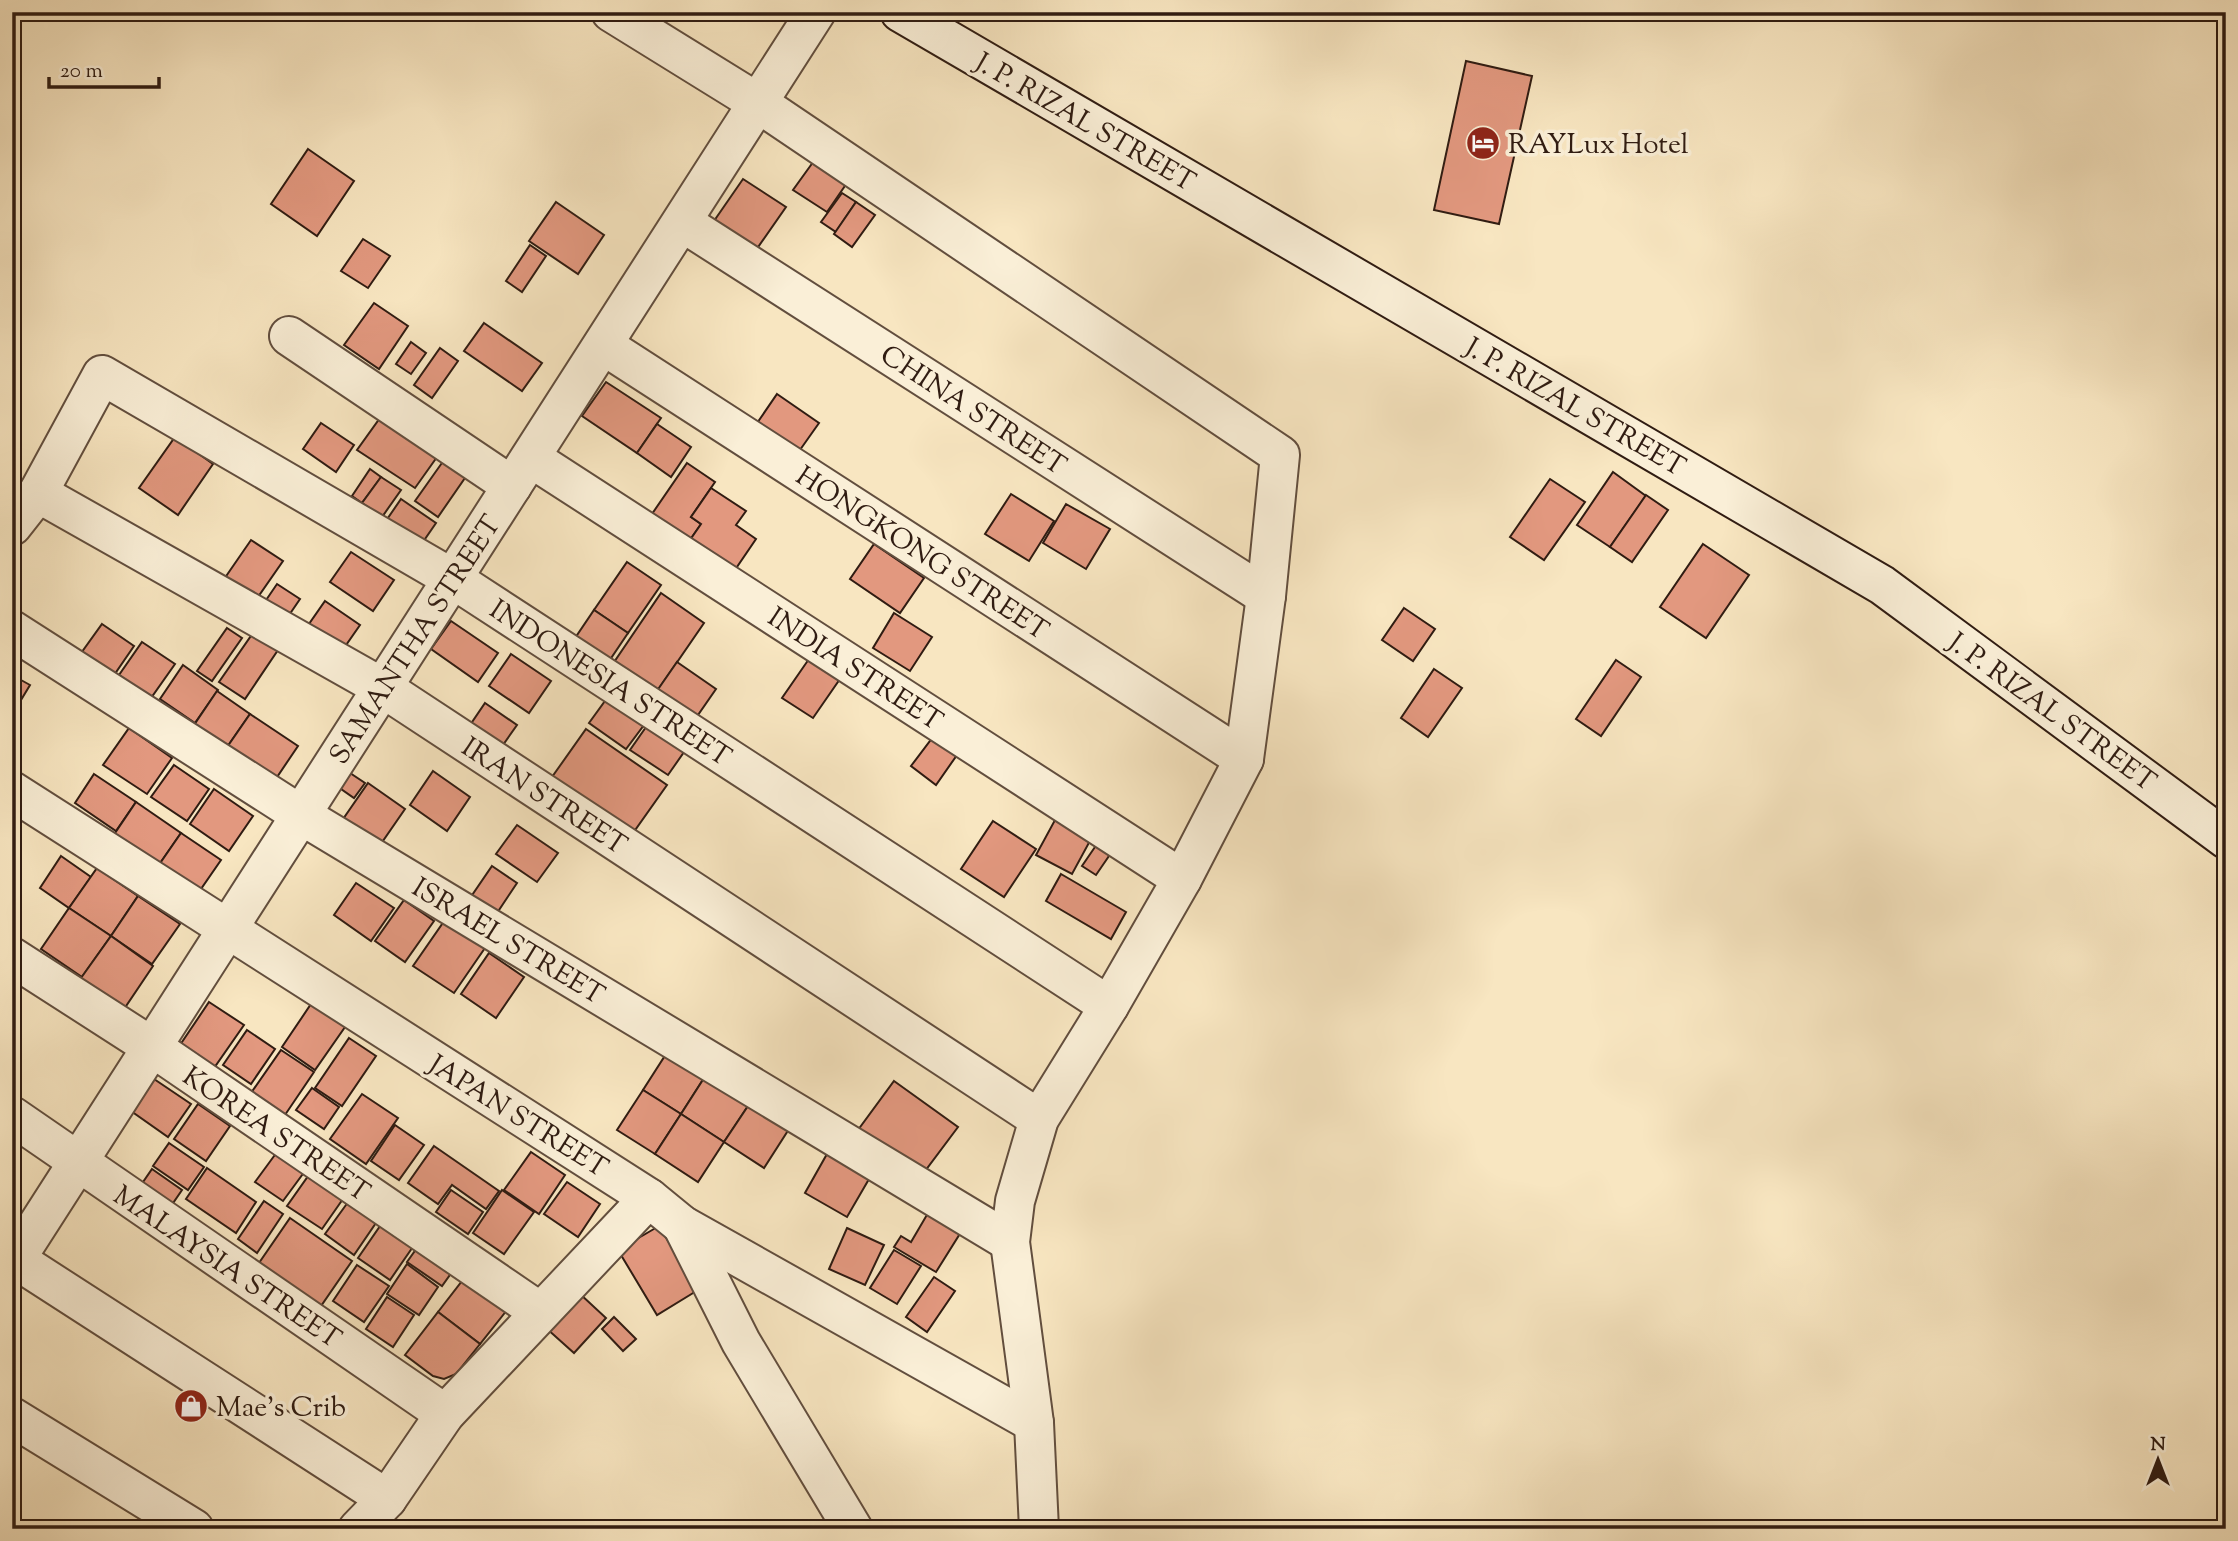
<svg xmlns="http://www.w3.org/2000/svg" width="2238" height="1541" viewBox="0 0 2238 1541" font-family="'Sorts Mill Goudy',serif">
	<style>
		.building { fill: #e2987f; stroke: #301c12; stroke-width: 2 }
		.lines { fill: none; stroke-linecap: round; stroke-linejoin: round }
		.minor-casing { stroke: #624e3e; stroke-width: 42 }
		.tertiary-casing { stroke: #624e3e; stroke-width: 42 }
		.secondary-casing { stroke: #301c12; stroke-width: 42 }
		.minor { stroke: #faefd7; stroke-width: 38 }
		.tertiary { stroke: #faefd7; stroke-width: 38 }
		.secondary { stroke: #faefd7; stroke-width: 38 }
		.labels { text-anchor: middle; stroke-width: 7; stroke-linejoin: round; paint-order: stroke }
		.street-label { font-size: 28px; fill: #301c12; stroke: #faefd7 }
		.poi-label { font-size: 28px; fill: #301c12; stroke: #faefd7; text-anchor: start }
	</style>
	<rect width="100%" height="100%" fill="#f8e6c1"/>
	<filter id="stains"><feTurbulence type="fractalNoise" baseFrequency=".00286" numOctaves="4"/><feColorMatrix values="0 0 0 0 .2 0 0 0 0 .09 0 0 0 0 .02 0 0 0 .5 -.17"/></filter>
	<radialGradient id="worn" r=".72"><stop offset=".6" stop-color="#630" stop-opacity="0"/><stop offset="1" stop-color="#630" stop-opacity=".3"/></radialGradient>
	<g class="building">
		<polygon points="1466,61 1532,76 1499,224 1434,210"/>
		<polygon points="308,149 354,181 317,236 271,204"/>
		<polygon points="816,158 849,180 827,212 793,190"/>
		<polygon points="743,179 786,207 756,250 714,221"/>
		<polygon points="842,193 856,202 836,232 821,222"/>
		<polygon points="556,202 604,235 578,274 529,241"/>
		<polygon points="856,202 875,215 852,247 834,234"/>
		<polygon points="363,239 390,256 368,288 341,271"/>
		<polygon points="530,245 546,256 522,292 506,281"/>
		<polygon points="374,303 408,326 379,369 344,345"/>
		<polygon points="484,323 542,363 522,391 464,351"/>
		<polygon points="411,342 426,353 411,374 396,364"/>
		<polygon points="440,348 458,361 432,398 414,385"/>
		<polygon points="606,382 661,418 637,453 582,416"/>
		<polygon points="777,394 819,423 795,457 753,429"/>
		<polygon points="380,418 437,457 415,488 357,450"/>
		<polygon points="321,423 354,445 336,472 303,449"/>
		<polygon points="657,424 691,447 671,477 637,453"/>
		<polygon points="175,437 213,464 178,515 139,488"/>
		<polygon points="444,460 467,475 438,517 415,501"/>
		<polygon points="687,463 715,482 691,517 701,524 681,553 643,527"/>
		<polygon points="370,469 381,477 362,503 352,496"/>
		<polygon points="1613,472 1646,496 1610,547 1577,525"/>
		<polygon points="381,477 401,490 382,517 362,503"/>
		<polygon points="1550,479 1585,502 1544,560 1510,537"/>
		<polygon points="711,488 746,511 736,525 756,539 726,583 681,553 701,524 691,517"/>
		<polygon points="1011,494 1054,521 1029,561 985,534"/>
		<polygon points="1646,495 1668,510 1632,562 1610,547"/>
		<polygon points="401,499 436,523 416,552 381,528"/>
		<polygon points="1066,504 1110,529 1086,569 1043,543"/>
		<polygon points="251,540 283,561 251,607 220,585"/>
		<polygon points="874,544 924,578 900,613 850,579"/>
		<polygon points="1703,544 1749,575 1706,638 1660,607"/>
		<polygon points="351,552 394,580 373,611 330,582"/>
		<polygon points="627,562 661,585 628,633 594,610"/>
		<polygon points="277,584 300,599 283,624 260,609"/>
		<polygon points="661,593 704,623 649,703 606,674"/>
		<polygon points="325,601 360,625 337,658 302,634"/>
		<polygon points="1404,608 1435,629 1413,661 1382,640"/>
		<polygon points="594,610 628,633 601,673 567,650"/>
		<polygon points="894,613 932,637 910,671 873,648"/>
		<polygon points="451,621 498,653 478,682 431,649"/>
		<polygon points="102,624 134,646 112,678 79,656"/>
		<polygon points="227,628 242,638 212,681 197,671"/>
		<polygon points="253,633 278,650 245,699 219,682"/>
		<polygon points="142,642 175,664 151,698 119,675"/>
		<polygon points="511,654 551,681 529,713 489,686"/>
		<polygon points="811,656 842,676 813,718 782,698"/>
		<polygon points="1616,660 1641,677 1601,736 1576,719"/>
		<polygon points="677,662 716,689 691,725 652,698"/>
		<polygon points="183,665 218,690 195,723 160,699"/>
		<polygon points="1434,669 1462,688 1428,737 1401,718"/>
		<polygon points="12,675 30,685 12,715"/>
		<polygon points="613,690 650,717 626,749 589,723"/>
		<polygon points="217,691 250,714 223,753 190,731"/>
		<polygon points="485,703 517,725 496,755 464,734"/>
		<polygon points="250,714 298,746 271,786 223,753"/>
		<polygon points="653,717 691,742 668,775 630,750"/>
		<polygon points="129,728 172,758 147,794 103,765"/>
		<polygon points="586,729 667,785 633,833 552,777"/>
		<polygon points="933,737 957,755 936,785 911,766"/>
		<polygon points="174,765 209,789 187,821 151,797"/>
		<polygon points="341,767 365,783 354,798 331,782"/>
		<polygon points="433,771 470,797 447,831 410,805"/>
		<polygon points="94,774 136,802 116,831 75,803"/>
		<polygon points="368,783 405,809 378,848 341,822"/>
		<polygon points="214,789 253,816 229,851 190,824"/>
		<polygon points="136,802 181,833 154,872 109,842"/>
		<polygon points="1055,820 1091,839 1072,874 1036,855"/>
		<polygon points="993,821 1036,849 1004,897 961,869"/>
		<polygon points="517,825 558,853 537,882 496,854"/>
		<polygon points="181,833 221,860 194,899 154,872"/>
		<polygon points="1097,844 1111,853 1096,875 1082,866"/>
		<polygon points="61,856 91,877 69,908 40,888"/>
		<polygon points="492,866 517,883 491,922 466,904"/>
		<polygon points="97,868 138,896 111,936 69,908"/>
		<polygon points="1061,874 1126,912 1111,939 1046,901"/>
		<polygon points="356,883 394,908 371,941 334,915"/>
		<polygon points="138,896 180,924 152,964 111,936"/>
		<polygon points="404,900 434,921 405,962 375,941"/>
		<polygon points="69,908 111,936 82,977 41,949"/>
		<polygon points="447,917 487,945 454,993 413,966"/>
		<polygon points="111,936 153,966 120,1015 76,985"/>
		<polygon points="489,953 524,977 496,1018 461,994"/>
		<polygon points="209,1002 244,1025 214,1068 180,1045"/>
		<polygon points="311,1004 345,1027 315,1070 282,1047"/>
		<polygon points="247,1030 275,1049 251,1084 223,1065"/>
		<polygon points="349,1038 376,1056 342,1106 315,1088"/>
		<polygon points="281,1050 314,1072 285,1115 251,1093"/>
		<polygon points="668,1051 706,1075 681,1114 643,1090"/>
		<polygon points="706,1075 750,1103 724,1142 681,1114"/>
		<polygon points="154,1079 191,1104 168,1137 131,1111"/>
		<polygon points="894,1081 958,1127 922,1175 858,1130"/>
		<polygon points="312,1088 339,1107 324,1129 296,1110"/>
		<polygon points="643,1090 681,1114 655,1154 617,1130"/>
		<polygon points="362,1094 398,1118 366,1164 330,1139"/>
		<polygon points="750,1103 789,1129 764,1168 724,1142"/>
		<polygon points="198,1104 230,1126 206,1161 174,1139"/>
		<polygon points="681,1114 724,1142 698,1182 655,1154"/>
		<polygon points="395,1125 424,1145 399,1180 371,1161"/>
		<polygon points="169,1143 204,1167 188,1190 153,1166"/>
		<polygon points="434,1146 499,1191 486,1209 452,1185 438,1204 408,1183"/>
		<polygon points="277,1152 305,1171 283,1201 255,1182"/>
		<polygon points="531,1152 565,1175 539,1214 504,1190"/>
		<polygon points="827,1154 869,1179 847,1217 805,1193"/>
		<polygon points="207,1168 256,1202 236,1233 186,1199"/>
		<polygon points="152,1169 182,1190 171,1206 141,1185"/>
		<polygon points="311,1172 345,1196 322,1229 287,1206"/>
		<polygon points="567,1182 600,1204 578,1237 544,1214"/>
		<polygon points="451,1190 483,1212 468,1234 436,1212"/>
		<polygon points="502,1190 534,1212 504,1254 473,1233"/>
		<polygon points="351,1198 380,1217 354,1255 325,1234"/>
		<polygon points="264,1201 283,1214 257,1253 238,1239"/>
		<polygon points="928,1213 961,1232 936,1272 894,1247 901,1236 911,1242"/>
		<polygon points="387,1216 419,1238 390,1280 358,1258"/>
		<polygon points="290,1218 352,1261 321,1306 259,1263"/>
		<polygon points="659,1226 698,1290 657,1315 618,1250"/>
		<polygon points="847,1228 884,1245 865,1285 829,1269"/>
		<polygon points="422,1241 457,1265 442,1286 407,1262"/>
		<polygon points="894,1250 921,1266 897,1304 870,1288"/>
		<polygon points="407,1264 438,1287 419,1315 387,1294"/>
		<polygon points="357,1265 389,1286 364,1322 333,1301"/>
		<polygon points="469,1272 511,1305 480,1344 438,1312"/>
		<polygon points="934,1277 955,1291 927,1332 906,1317"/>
		<polygon points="579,1293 606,1318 574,1353 546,1328"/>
		<polygon points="387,1297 414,1315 393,1347 366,1329"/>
		<polygon points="438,1312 480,1344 456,1374 444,1379 433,1376 405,1355"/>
		<polygon points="614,1317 636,1339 623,1351 602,1329"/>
	</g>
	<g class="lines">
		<g class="minor-casing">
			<g id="minor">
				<polyline points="611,12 758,103 1280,455 1266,596 1244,759 1182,879 1109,1006 1039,1119 1015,1201 1010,1242 1034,1423 1039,1529"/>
				<polyline points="682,222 1266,596"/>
				<polyline points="289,336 512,486"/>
				<polyline points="603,345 1244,759"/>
				<polyline points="531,458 1182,879"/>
				<polyline points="38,493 383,688 1039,1119"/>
				<polyline points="12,526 38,493 102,375 453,579 1109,1006"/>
				<polyline points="12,630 301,815 1010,1242"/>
				<polyline points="12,791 649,1198 682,1225 1034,1423"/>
				<polyline points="12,957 152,1047 540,1312"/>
				<polyline points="12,1116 445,1414"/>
				<polyline points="682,1225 741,1342 853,1529"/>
				<polyline points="12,1257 387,1499"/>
				<polyline points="12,1417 194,1529"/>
				<polyline points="358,1529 387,1499 445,1414 649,1198"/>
			</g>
		</g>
		<g class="tertiary-casing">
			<polyline id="tertiary" points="12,1265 816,12"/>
		</g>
		<g class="secondary-casing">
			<polyline id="secondary" points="900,12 1882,585 2226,839"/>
		</g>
		<use href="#minor" class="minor"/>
		<use href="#tertiary" class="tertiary"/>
		<use href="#secondary" class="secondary"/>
	</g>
	<defs>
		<g id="hotel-disc" transform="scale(1.75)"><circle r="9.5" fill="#8f2418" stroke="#faefd7"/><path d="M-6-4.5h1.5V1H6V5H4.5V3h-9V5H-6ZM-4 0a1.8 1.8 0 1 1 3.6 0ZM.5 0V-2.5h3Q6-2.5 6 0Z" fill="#fff"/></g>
		<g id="shop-disc" transform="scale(1.75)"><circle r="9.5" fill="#8f2418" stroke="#faefd7"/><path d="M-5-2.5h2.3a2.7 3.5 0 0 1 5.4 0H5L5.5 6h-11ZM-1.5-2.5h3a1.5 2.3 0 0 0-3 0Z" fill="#fff"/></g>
	</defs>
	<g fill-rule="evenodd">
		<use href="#hotel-disc" x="1483" y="143"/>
		<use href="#shop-disc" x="191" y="1406"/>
	</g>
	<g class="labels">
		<g class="street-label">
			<text transform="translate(1086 121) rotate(30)" y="10">J. P. RIZAL STREET</text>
			<text transform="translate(1576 406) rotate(30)" y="10">J. P. RIZAL STREET</text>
			<text transform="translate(974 409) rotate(33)" y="10">CHINA STREET</text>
			<text transform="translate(923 552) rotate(33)" y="10">HONGKONG STREET</text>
			<text transform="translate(414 639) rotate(-57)" y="10">SAMANTHA STREET</text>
			<text transform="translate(856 668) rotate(33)" y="10">INDIA STREET</text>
			<text transform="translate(611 682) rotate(33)" y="10">INDONESIA STREET</text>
			<text transform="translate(2053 711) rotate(36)" y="10">J. P. RIZAL STREET</text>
			<text transform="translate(545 795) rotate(33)" y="10">IRAN STREET</text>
			<text transform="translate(509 940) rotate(31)" y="10">ISRAEL STREET</text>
			<text transform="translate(519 1115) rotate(32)" y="10">JAPAN STREET</text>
			<text transform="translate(277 1133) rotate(34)" y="10">KOREA STREET</text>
			<text transform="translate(228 1266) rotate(34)" y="10">MALAYSIA STREET</text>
		</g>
		<g class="poi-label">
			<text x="1508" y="153">RAYLux Hotel</text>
			<text x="216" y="1416">Mae's Crib</text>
		</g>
	</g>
	<rect width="2238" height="1541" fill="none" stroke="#f8e6c1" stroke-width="42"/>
	<rect x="14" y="14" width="2210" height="1513" fill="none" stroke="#301c12" stroke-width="3.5"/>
	<rect x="21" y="21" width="2196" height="1499" fill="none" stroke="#301c12" stroke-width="2"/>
	<g transform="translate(2158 1460)" stroke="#faefd7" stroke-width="5" paint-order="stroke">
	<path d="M0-5L12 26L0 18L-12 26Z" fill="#301c12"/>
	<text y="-10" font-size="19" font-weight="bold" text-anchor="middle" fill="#301c12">N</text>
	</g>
	<path d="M49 77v10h110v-10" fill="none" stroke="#301c12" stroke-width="3.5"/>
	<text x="60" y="77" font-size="21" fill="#301c12" stroke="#faefd7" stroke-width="5" paint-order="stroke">20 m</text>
	<rect width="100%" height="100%" filter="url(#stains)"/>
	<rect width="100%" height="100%" fill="url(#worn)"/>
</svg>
